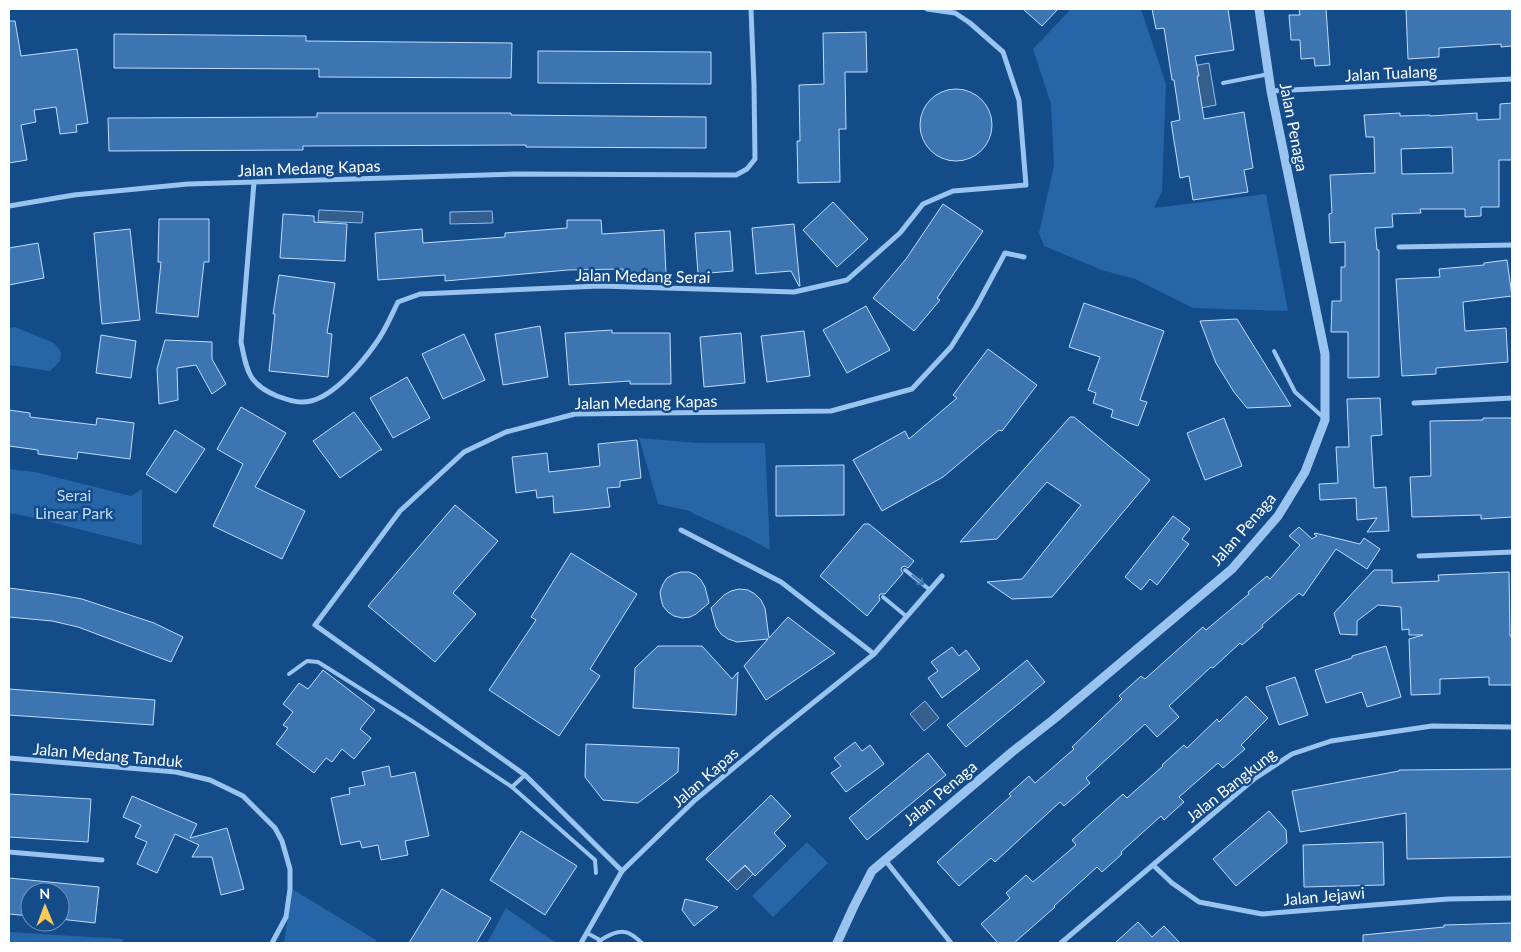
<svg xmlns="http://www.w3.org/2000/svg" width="1521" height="952" viewBox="0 0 1521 952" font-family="Lato,sans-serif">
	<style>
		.green { fill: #2665a8 }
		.water { fill: #345e8b; stroke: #8bbff3 }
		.building { fill: #3c75b2; stroke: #c0ddfb; fill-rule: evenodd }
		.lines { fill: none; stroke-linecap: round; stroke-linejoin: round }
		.service { stroke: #9ac4f0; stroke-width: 4 }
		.minor { stroke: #9ac4f0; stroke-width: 5 }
		.tertiary { stroke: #9ac4f0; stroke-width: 9 }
		.oneway { stroke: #4375ad }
		.labels { text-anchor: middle; stroke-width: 5; stroke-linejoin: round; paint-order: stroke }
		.street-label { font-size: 16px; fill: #fff; stroke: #144b89 }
		.park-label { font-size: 16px; fill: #c0ddfb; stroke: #144b89 }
	</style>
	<rect width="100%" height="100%" fill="#144b89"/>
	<g class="green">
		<polygon points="1071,9 1141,9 1166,84 1162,191 1154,208 1266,194 1288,311 1193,308 1135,279 1102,270 1044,246 1039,233 1054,165 1051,104 1033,49"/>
		<polygon points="15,327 54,343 61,352 60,361 50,371 9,365 9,328"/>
		<polygon points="639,438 698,443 765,443 770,550 746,537 694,514 690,511 658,504"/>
		<polygon points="9,469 35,472 131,496 142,489 142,545 26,516 9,513"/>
		<polygon points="807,842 828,863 773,917 752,896"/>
		<polygon points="292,889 376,940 375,943 284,943"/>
		<polygon points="506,908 556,943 487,943"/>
		<polygon points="9,932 124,939 121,943 9,943"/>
	</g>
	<g class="water">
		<polygon points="1209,63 1216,105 1201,108 1193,66"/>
		<polygon points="319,210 363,212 362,223 318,221"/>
		<polygon points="492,211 493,223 450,224 450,212"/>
		<polygon points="925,701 939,718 924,731 910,714"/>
		<polygon points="745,866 753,874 737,890 728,881"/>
	</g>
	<g class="building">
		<polygon points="1023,9 1058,9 1042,26"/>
		<polygon points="1152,9 1228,9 1234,50 1195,56 1199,76 1197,76 1204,119 1244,112 1253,168 1244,170 1248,192 1193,200 1189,176 1180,178 1171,122 1180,120 1174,80 1172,80 1164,28 1156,29"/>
		<polygon points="1299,9 1326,9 1330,65 1315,66 1314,58 1301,59 1300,40 1291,40 1289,15 1300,15"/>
		<polygon points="1406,9 1512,9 1512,46 1501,47 1501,44 1439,48 1439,57 1408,59"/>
		<polygon points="9,21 15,21 21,56 77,49 88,123 76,125 77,132 60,134 56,107 34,110 36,122 21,125 27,160 9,163"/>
		<polygon points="866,32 867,72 845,72 846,129 839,129 840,182 798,183 797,141 800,141 799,85 824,84 823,33"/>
		<polygon points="114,34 306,36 306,41 512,43 511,78 319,77 319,69 114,68"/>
		<polygon points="538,51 711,52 711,84 538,83"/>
		<circle cx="956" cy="125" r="36"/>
		<path d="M1512 103V160H1499V207H1481V216L1465 217V209H1420L1421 213 1392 214 1393 227 1375 228 1377 250H1379V377L1348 378V332H1331L1332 301H1341V267H1345V242L1330 243 1329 214 1332 213 1330 175 1375 173 1374 137H1366L1364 115 1400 113V116L1430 115V116L1477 113V120L1500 119V104ZM1452 147 1453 173 1402 174 1401 149Z"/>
		<polygon points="317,113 511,113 511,115 706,117 706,148 526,147 526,145 303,146 303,150 109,151 108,118 317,117"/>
		<polygon points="833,202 868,239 837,267 803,230"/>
		<polygon points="943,204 983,231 937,298 940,300 914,331 873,298 906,259"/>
		<polygon points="283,214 314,216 314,222 347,224 345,261 280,258"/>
		<polygon points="159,219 209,219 209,262 204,262 198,317 156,313 161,262 158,262"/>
		<polygon points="567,220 601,220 602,234 664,230 666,274 623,277 623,269 568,270 445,281 445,275 378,280 375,233 422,229 423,243 505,237 505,233 567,228"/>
		<polygon points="794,224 800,286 799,286 791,271 756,274 752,228"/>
		<polygon points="130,229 140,320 102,324 94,233"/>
		<polygon points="730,231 733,271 698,274 695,233"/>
		<polygon points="38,243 44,278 9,285 9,248"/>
		<polygon points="1507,260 1512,296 1463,302 1465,331 1506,328 1508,362 1436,368 1436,374 1402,376 1396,279 1440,277 1439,269 1484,265 1484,263"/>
		<polygon points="279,275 335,283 327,333 332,334 328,377 269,371 275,314 273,314"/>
		<polygon points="1084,303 1164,331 1140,400 1147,402 1138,426 1111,417 1113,410 1093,403 1096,393 1088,390 1100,357 1069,347"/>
		<polygon points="866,306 890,350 847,373 823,330"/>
		<polygon points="1237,319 1291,406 1247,408 1234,392 1216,363 1200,321"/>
		<polygon points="540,326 548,377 503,385 495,334"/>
		<polygon points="612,330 612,333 670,333 671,384 630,384 630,381 569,385 565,333"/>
		<polygon points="804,331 810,376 767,382 761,336"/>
		<polygon points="741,333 745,383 704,387 700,337"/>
		<polygon points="464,334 485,380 443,399 422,354"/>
		<polygon points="101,335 136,341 131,378 96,373"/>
		<polygon points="165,340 212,342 212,359 226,384 212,394 196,365 177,368 178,400 159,404 157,369"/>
		<polygon points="988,349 1037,385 1002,431 999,430 943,477 882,511 853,460 905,431 909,439 957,398 953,395"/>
		<polygon points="407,377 430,418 393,438 370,398"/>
		<polygon points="1380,398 1382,435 1371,436 1374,488 1386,487 1389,531 1367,532 1377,518 1357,520 1356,498 1320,500 1319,484 1338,483 1336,447 1349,447 1347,399"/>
		<polygon points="241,407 286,433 255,487 305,511 282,559 213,526 243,464 217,449"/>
		<polygon points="9,410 30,413 30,417 96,425 97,418 134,423 130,459 78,452 77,459 38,454 38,450 9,446"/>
		<polygon points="354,412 382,450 380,450 340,478 313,441"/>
		<polygon points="1070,417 1074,417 1150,480 1052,597 1012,599 987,582 1022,579 1081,505 1047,482 997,539 960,542"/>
		<polygon points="1224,418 1242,466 1205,480 1187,433"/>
		<polygon points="1483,418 1512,418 1512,517 1481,519 1481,515 1412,517 1410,477 1431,476 1430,421 1483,420"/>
		<polygon points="175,430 205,449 176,493 146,474"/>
		<polygon points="637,440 641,478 620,481 620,487 607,488 610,507 554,513 553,496 537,498 536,490 516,493 512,457 547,453 549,472 600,466 598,444"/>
		<polygon points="844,465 844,515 776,516 776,466"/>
		<polygon points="455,505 498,541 453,593 476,614 435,662 368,606"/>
		<polygon points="1173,516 1190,529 1182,539 1189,544 1157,585 1150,579 1141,590 1125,577"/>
		<polygon points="864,524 869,524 914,561 908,568 905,566 902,567 901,570 903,573 885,594 880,594 879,597 880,600 867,616 820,576"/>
		<polygon points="1299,527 1312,539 1317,536 1314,534 1315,533 1360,544 1364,538 1380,549 1367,569 1336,549 1303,596 1299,593 1262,625 1263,627 1242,645 1240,643 1213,668 1211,667 1169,706 1179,717 1157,737 1145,724 1086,778 1090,783 1064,806 1060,802 995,862 991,858 959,886 937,862 1011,796 1009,794 1029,776 1035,783 1074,749 1072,747 1122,699 1119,696 1141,676 1145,679 1203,627 1206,630 1249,594 1248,592 1267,576 1270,579 1300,545 1289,536"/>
		<polygon points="571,553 637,594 590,669 600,676 559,736 489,690 536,620 531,617"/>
		<polygon points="1374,570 1392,570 1392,583 1439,581 1438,575 1509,572 1510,636 1512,636 1512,685 1489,685 1489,677 1440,679 1440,694 1411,695 1409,639 1423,635 1409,635 1409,629 1402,630 1401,607 1378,605 1357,621 1357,635 1340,634 1334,613"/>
		<polygon points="681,572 689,572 696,575 701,580 705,587 709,603 696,614 690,617 682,618 674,616 668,612 663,606 661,599 660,592 663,584 667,578 674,574"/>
		<polygon points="9,588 55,594 82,599 154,623 183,637 171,662 78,627 52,621 9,617"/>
		<polygon points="739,589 748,590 755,594 761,600 765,608 769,638 788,617 835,653 766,700 744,666 768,639 737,642 728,639 721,634 716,627 711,608 724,595 731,591"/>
		<polygon points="658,646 702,646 732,679 738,672 736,715 633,708 635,668"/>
		<polygon points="1386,646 1401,697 1367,707 1362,692 1326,703 1315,670 1352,658 1352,656"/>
		<polygon points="952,647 959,656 966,650 980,669 942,698 928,678 938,671 931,662"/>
		<polygon points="1027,660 1045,682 966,747 947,725"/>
		<polygon points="323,670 375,710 360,729 371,738 354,759 342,749 332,762 326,758 314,773 276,744 288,728 283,725 293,712 283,704 299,683 308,689"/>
		<polygon points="1295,677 1308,715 1279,725 1266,687"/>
		<polygon points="9,689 155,700 153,725 9,715"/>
		<polygon points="1246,696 1268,718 1241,745 1245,749 1223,768 1218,763 1179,797 1184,802 1164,820 1161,816 1121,852 1122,854 1102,872 1097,867 1054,906 1055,907 1014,943 998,943 981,924 1010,898 1006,893 1026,875 1033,882 1076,845 1072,840 1123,794 1127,798 1163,766 1162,765 1184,745 1187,748 1217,719 1219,722"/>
		<polygon points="855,742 862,751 870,745 884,764 846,792 831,773 841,766 834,758"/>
		<polygon points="586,744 679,748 678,772 638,803 603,800 585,777"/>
		<polygon points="928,753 946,775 867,840 849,818"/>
		<polygon points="389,766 391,777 415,772 429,836 405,841 408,855 381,860 378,845 362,848 360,841 341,845 331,798 350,794 349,788 365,785 362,772"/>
		<polygon points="1512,769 1512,857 1407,859 1406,813 1300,832 1292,791 1399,771 1399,770"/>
		<polygon points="9,794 91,799 88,842 9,837"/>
		<polygon points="771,795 791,816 774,833 786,846 755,876 745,865 728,881 706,859"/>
		<polygon points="132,796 197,824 190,838 227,828 244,889 221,895 212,857 192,857 199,845 175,834 157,873 137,864 147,842 135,837 141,825 123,817"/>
		<polygon points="1269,811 1286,830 1287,843 1236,886 1213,859"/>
		<polygon points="521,831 577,866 545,915 490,880"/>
		<polygon points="1383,842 1384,885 1304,887 1303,845"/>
		<polygon points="9,878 99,887 95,923 60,919 60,892 30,892 30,916 9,914"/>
		<polygon points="442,889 491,918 476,943 409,943"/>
		<polygon points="685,899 718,907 694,926 682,910"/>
		<polygon points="1138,922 1152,937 1164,926 1180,943 1115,943"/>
		<polygon points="1512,923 1512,943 1363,943 1363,935 1444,927 1444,925"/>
	</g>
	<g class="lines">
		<g class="service">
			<polyline points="1223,83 1269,74"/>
			<polyline points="1274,351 1295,392 1324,418"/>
			<polyline points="905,570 930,590"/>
			<polyline points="883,597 906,616"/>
			<polyline points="289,674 307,661 318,662 412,721 512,787 595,860 596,873"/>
			<polyline points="512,787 525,775"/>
			<polyline points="587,933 600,940"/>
			<path d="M598 943C603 937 617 931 624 932 631 932 637 939 642 943"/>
		</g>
		<g class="minor">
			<polyline points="1271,91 1512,79"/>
			<path d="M254 182 241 342C247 371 248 384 277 396 288 400 299 404 311 401 335 395 362 363 376 343 385 331 391 316 398 302L420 294 600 286 794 292 847 280 900 233 923 204 953 191 1026 185 1019 100 1003 52 970 23 955 13 927 9"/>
			<polyline points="9,206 74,195 188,184 515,174 736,175 747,169 755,159 754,85 751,9"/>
			<polyline points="1399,247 1512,245"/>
			<polyline points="1414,403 1512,398"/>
			<polyline points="681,530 781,582 874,654"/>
			<polyline points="1419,556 1512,552"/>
			<polyline points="9,758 176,772 210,780 243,796 275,828 282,841 290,869 290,889 286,917 272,943"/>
			<polyline points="9,852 102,860"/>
			<polyline points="885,860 951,943"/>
			<polyline points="1153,865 1172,883 1199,902 1262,914 1448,899 1512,898"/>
			<polyline points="622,871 525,775 315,625 400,511 464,452 506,432 575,414 831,411 912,389 951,347 976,307 1005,253 1024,257"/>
			<polyline points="581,943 622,871 695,800 778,731 874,654 942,576"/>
			<polyline points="1061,943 1254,779 1292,754 1331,741 1432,726 1512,727"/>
		</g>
		<polyline class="tertiary" points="837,943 854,906 872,871 1012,752 1054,719 1232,569 1278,516 1305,472 1325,420 1325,354 1271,91 1259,9"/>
	</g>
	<defs><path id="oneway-shaft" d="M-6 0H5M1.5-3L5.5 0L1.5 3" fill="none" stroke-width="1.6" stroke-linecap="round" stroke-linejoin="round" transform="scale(1.25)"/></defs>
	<use class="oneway" href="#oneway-shaft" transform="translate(918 580) rotate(39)"/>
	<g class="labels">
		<g class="street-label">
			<text transform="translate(1391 73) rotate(-3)" y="6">Jalan Tualang</text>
			<text transform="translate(1294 127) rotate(79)" y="6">Jalan Penaga</text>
			<text transform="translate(309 168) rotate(-2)" y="6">Jalan Medang Kapas</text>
			<text transform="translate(643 276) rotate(1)" y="6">Jalan Medang Serai</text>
			<text transform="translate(646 402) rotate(-1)" y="6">Jalan Medang Kapas</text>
			<text transform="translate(1243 529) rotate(-49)" y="6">Jalan Penaga</text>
			<text transform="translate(108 755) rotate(5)" y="6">Jalan Medang Tanduk</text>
			<text transform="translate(705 777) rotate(-41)" y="6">Jalan Kapas</text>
			<text transform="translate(1231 785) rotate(-38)" y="6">Jalan Bangkung</text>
			<text transform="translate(940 793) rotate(-40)" y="6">Jalan Penaga</text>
			<text transform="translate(1324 896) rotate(-5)" y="6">Jalan Jejawi</text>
		</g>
		<g class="park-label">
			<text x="74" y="501">Serai<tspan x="74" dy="18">Linear Park</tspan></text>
		</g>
	</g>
	<rect width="1521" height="952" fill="none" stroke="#ffffff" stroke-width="20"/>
	<g transform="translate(45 907) rotate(359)"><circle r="24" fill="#144b89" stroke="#7293b8"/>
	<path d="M0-4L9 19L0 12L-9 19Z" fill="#ffc958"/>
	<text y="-8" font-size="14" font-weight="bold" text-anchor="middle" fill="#ffffff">N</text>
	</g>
</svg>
